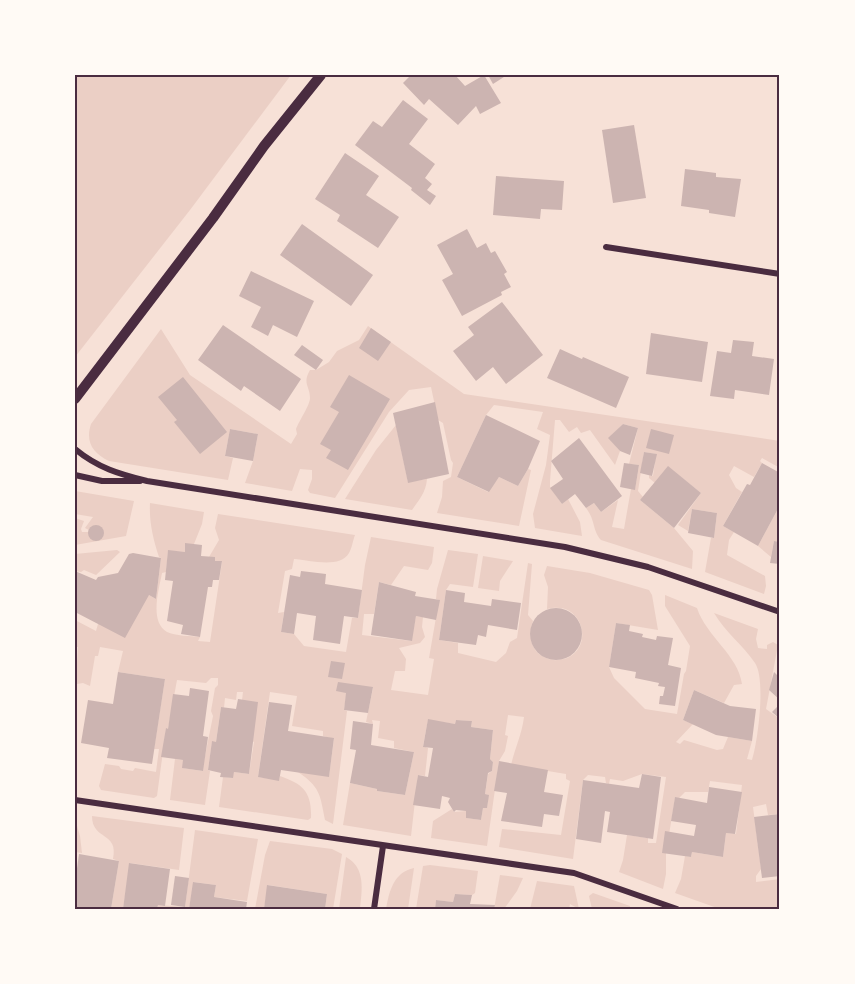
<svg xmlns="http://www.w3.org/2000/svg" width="855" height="984" viewBox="0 0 855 984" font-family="Mulish,sans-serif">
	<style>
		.green { fill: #ebcfc5 }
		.building { fill: #ccb4b1 }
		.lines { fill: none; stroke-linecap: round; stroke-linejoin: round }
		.minor { stroke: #4a2c40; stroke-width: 6 }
		.tertiary { stroke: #4a2c40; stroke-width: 10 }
		.neatline { fill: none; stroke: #4a2c40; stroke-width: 2 }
	</style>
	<rect width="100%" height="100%" fill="#f7e1d7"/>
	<g class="green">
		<polygon points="75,75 291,75 190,210 75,357"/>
		<path d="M368 326 464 394 780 441V468L762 458 760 461 762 463 754 477 734 466 729 475 736 488 742 492 723 526 734 532 729 540 727 555 765 576 766 586 764 594 705 572 711 538H714L717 513 692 509 688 531 678 525 701 493 668 467 655 483 649 478V475L653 476 656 454 644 452 638 491 643 497 640 500 674 528 693 551 692 569 601 540C592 530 596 521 586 508L594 503 601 512 618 500 612 527 624 529 631 489H635L639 465 629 464 638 428 623 424 609 438 620 451 615 465 590 430 581 433 577 427 569 432 560 420H555L550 481V487L562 504 568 499 580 522 582 536 535 528 533 514 546 465 550 435 537 429 543 412 494 405 486 415 457 477 488 492 499 477 518 486 528 469 531 470 519 526 437 513 442 497 443 481 451 477 453 463 451 460 443 423 438 420 431 387 409 390 389 412 335 498 310 493 308 490 312 479V470L300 469 292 491 245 483 253 461 258 434 230 429 225 456 233 458 228 480 109 461C93 453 85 442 91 424L161 329 190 375 291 444 297 434 296 429C299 421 310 405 310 398 310 386 302 384 310 370H316L329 362 337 351 359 340Z"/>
		<path d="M396 425 408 482 427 479C426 492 419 500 412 510L345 499 376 450Z"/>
		<polygon points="75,491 134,501 126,536 75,545 75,518 84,521 81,529 82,532 88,532 89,530 85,528 93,517 75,514"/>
		<path d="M150 503 204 512 202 524 194 544H185V552L168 551 166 572 162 573C159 590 149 621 167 632 175 636 191 636 200 637L198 641 210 642 222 562 215 561V557H209L219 540 215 528 218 514 355 535C353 540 352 548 349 553 340 569 309 560 294 559L292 569 285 571 278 613 284 612 281 632 294 634 304 646 346 652 352 618H358L365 565 371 537 434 547 432 563 428 570 404 566 391 585 379 582 374 614H364L362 635 411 641 416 616 423 617 422 627 425 637 420 643 399 648 406 659 405 671H395L391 690 428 695 434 659 429 658 439 600 436 599 437 589 448 550 478 554 473 587 450 584 446 590 439 640 458 643V653L496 662 506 653 510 642 517 638 528 563 532 564 528 615 533 621C529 631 529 643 537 652 542 657 551 661 558 660 596 657 587 598 547 609L548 587 544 575 547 566 590 573 649 590 652 595 658 630 616 623 609 667 614 678 645 709 677 714 684 674 686 671 690 646 665 606V595L697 608C706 636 738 655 742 684L734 685 724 703 694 690 683 720 693 724 676 742 680 744 684 740 717 750 723 749 728 737 752 741 747 759 752 760C758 741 766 679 755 663 743 645 725 632 714 613L758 629 756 639 758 648 767 649V645L773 642 778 645 766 709 780 719V814L768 815 766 804 753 807 761 869 756 876V882L780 879V909H720L675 893 681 879 685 856 691 857 692 852 723 857 726 833 736 834 742 785 710 781 708 792H685L679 798H675L666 853V874L663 889 619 872 623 860 627 835 648 838V843H656L666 777 642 774 623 781 610 779 609 784 606 783 605 777 588 775 583 780 573 859 499 847 502 829 561 835 570 781 566 779V774L511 765C515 748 522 734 524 717L508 715 505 735 508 736 505 751 499 761 487 846 431 838 433 821 452 809 454 812 466 811V818L481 820 483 808H487L488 795 485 794 488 774 492 771 493 762 490 759 493 730 471 727 472 721 456 720 455 724 428 720 423 746 428 748 425 776 418 775 411 836 343 825 350 783 377 789V791L405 795 406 790 414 752 394 748V741L378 738 380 721 372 720 373 724 366 722 373 688 348 684 344 710 347 711 333 824 325 820C320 794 320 787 298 772L329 776 334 739 323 736V731L292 726 297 696 270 692 258 777 279 780 280 776C303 784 312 792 311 818L308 820 219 807 223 777 232 778 234 772 249 774 254 742 252 741 242 700 243 692H237L236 700 225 698 224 708 221 707 216 742H212L208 770 210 771 205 805 170 800 175 759 183 760V768L202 771 213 716 211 711 215 688 218 685V678H211L206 683 177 680 168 729H166L157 796 154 798 101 790 99 786 105 764 119 766 121 769 133 771 135 768 156 772 159 749H154L165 679 118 672 123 651 100 647 98 656H95L90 686 83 683 77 684 75 694 78 647H75V620L96 631 98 624 149 595 156 599 161 558 159 557C153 539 149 522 150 503Z"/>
		<polygon points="780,505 780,542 774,541 771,557 758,546"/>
		<polygon points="117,550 120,552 96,575 84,570 81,572 75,571 75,554"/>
		<polygon points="483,556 513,561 500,581 499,591 478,588"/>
		<path d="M92 816 184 828 179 870 130 863 123 909H111L119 861 113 859C119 831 92 841 92 816Z"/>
		<polygon points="75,819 80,836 82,853 75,852"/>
		<polygon points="195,830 258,839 247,901 214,897 216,885 194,882 189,909 157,909 158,905 185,907"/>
		<polygon points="270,841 332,849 342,854 333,909 325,909 327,894 268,885 264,909 255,909 265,855"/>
		<path d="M346 857C366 868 362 890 360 909H339Z"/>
		<polygon points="430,865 478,871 475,893 472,895 455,894 453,902 436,900 435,909 416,909 423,866"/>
		<path d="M414 868 408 909H386C389 891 394 872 414 868Z"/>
		<polygon points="500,875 523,878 517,891 504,909 494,909"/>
		<polygon points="537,881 574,886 579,909 570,904 569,909 530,909"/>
		<polygon points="593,893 630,906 630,909 592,909 589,896"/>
	</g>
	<g class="building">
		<polygon points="411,75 455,75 465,86 484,75 501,103 480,114 476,106 458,125 429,99 424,105 403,83"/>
		<polygon points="488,75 507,75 493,84"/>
		<polygon points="403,100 428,119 409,144 435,164 425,178 432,184 427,190 436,196 430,205 411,190 412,188 355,145 373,121 382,127"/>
		<polygon points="634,125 646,198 613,203 602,130"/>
		<polygon points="345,153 379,176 366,195 399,217 378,248 337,221 340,215 315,199"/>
		<polygon points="685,169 716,173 716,177 741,179 735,217 709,213 709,210 681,206"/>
		<polygon points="496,176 564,181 562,210 541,209 540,219 493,215"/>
		<polygon points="302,224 373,275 351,306 280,255"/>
		<polygon points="467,229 477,248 486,243 491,253 495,251 507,272 504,274 511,287 501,292 502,295 462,316 442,280 453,274 437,245"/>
		<polygon points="251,271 314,301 297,337 273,325 268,336 251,327 261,307 239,296"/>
		<polygon points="502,302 543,355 506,384 493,367 476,381 453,351 474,335 468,327"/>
		<polygon points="223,325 301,379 280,411 244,386 241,391 198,360"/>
		<polygon points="371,328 391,342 378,361 359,348"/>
		<polygon points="651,333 708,342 702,382 646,374"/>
		<polygon points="733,340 754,342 752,356 774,359 769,395 735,390 734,399 710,396 717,351 731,353"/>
		<polygon points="302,345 323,360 316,370 294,355"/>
		<polygon points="560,349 582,359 583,357 629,377 616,408 547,378"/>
		<polygon points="349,375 390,399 348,470 326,458 331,450 320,444 339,412 330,407"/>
		<polygon points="183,377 227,432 200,454 174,422 177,420 158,397"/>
		<polygon points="435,402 449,474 408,483 393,413"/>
		<polygon points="486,415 540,441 528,469 518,486 499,477 489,492 457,477"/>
		<polygon points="623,424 638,428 630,455 620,451 608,438"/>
		<polygon points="230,429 258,434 253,461 225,456"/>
		<polygon points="651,429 674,435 669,454 646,448"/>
		<polygon points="579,438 622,496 601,512 594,503 586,508 575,494 562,504 550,488 563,479 551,461"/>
		<polygon points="644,452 657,454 652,476 640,473"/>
		<polygon points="624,463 639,465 635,490 620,487"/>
		<polygon points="762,463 780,473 780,505 758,546 723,526 747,484 750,485"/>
		<polygon points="668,466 701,493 674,528 640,500"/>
		<polygon points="692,509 717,513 714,538 688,533"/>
		<circle cx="96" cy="533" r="8"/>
		<polygon points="774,541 780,542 780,564 770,563"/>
		<polygon points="185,543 202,545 201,556 215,557 215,561 222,561 219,580 213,580 212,587 208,587 200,637 181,634 183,625 167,621 173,581 165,580 168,550 185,552"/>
		<polygon points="133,553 161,558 156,599 149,595 125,638 75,612 75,571 96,580 98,577 118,573 129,554"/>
		<polygon points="301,571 326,574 325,584 362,590 358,618 344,616 340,644 313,640 316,616 297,613 294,634 281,632 290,575 300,577"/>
		<polygon points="379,582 416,592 415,596 440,600 436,620 416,616 412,641 371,635"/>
		<polygon points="446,590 465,593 464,602 491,606 492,599 521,603 517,630 488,625 486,637 478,635 476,645 439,640"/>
		<circle cx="556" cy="634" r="26"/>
		<polygon points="616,623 630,625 629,631 643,634 642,637 656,640 657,636 673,638 668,665 681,668 675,706 659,704 660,696 663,696 665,687 658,686 659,683 635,678 636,672 609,667"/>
		<polygon points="331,661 345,663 342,679 328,677"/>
		<polygon points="118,672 165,679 152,764 107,758 109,748 81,743 88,700 113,704"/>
		<polygon points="774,672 780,678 780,700 769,690"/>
		<polygon points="338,682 373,687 368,713 344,710 346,693 336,691"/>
		<polygon points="190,688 209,691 203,736 208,737 203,771 182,768 183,760 161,757 166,728 168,729 173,694 189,696"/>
		<polygon points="694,690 730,706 756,709 752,741 716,735 683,720"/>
		<polygon points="238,699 258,702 249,774 234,772 233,778 220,777 221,773 208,770 212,741 216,742 221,707 236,709"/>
		<polygon points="269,702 292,705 288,731 334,738 329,777 281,770 279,781 258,777"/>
		<polygon points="780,704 780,719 772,712"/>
		<polygon points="428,719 455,724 456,720 472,721 471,727 493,730 490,759 493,762 492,771 488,773 485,794 489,795 487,808 483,808 481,820 466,818 466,811 456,810 454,812 448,802 450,798 442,796 440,809 413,805 418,775 428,777 433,748 423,747"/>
		<polygon points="353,721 373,724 371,745 414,752 405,795 377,791 377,789 350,783 356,750 350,749"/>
		<polygon points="499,761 548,770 544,792 563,795 559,816 544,814 542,827 501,821 507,793 494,791"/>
		<polygon points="642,774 661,777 653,839 607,832 610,812 605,811 601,843 576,839 583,780 639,788"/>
		<polygon points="709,787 742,792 735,834 726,833 723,857 692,852 691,857 662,853 665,831 694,836 696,825 671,821 675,797 707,803"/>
		<polygon points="780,814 780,876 762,878 754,817"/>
		<polygon points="79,854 119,861 111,909 75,909 75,883"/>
		<polygon points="129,863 170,869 165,906 158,905 157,909 123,909"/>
		<polygon points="175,876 189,878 185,907 171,905"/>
		<polygon points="193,882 216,885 214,897 247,902 246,909 189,909"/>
		<polygon points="267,885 327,894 325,909 264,909"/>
		<polygon points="455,894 472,895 470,904 495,905 494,909 435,909 436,900 453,902"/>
	</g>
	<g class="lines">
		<g class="minor">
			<polyline points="606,247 780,274"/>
			<path d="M75 449C98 468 119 474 147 481L565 547 648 567 780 612"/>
			<polyline points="75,475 102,481 140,481"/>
			<polyline points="75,800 574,873 677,909"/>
			<polyline points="374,909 383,846"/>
		</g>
		<polyline class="tertiary" points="75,399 213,218 264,146 321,75"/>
	</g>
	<rect width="855" height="984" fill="none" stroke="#fffaf5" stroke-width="153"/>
	<rect x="76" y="76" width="702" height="832" class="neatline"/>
</svg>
